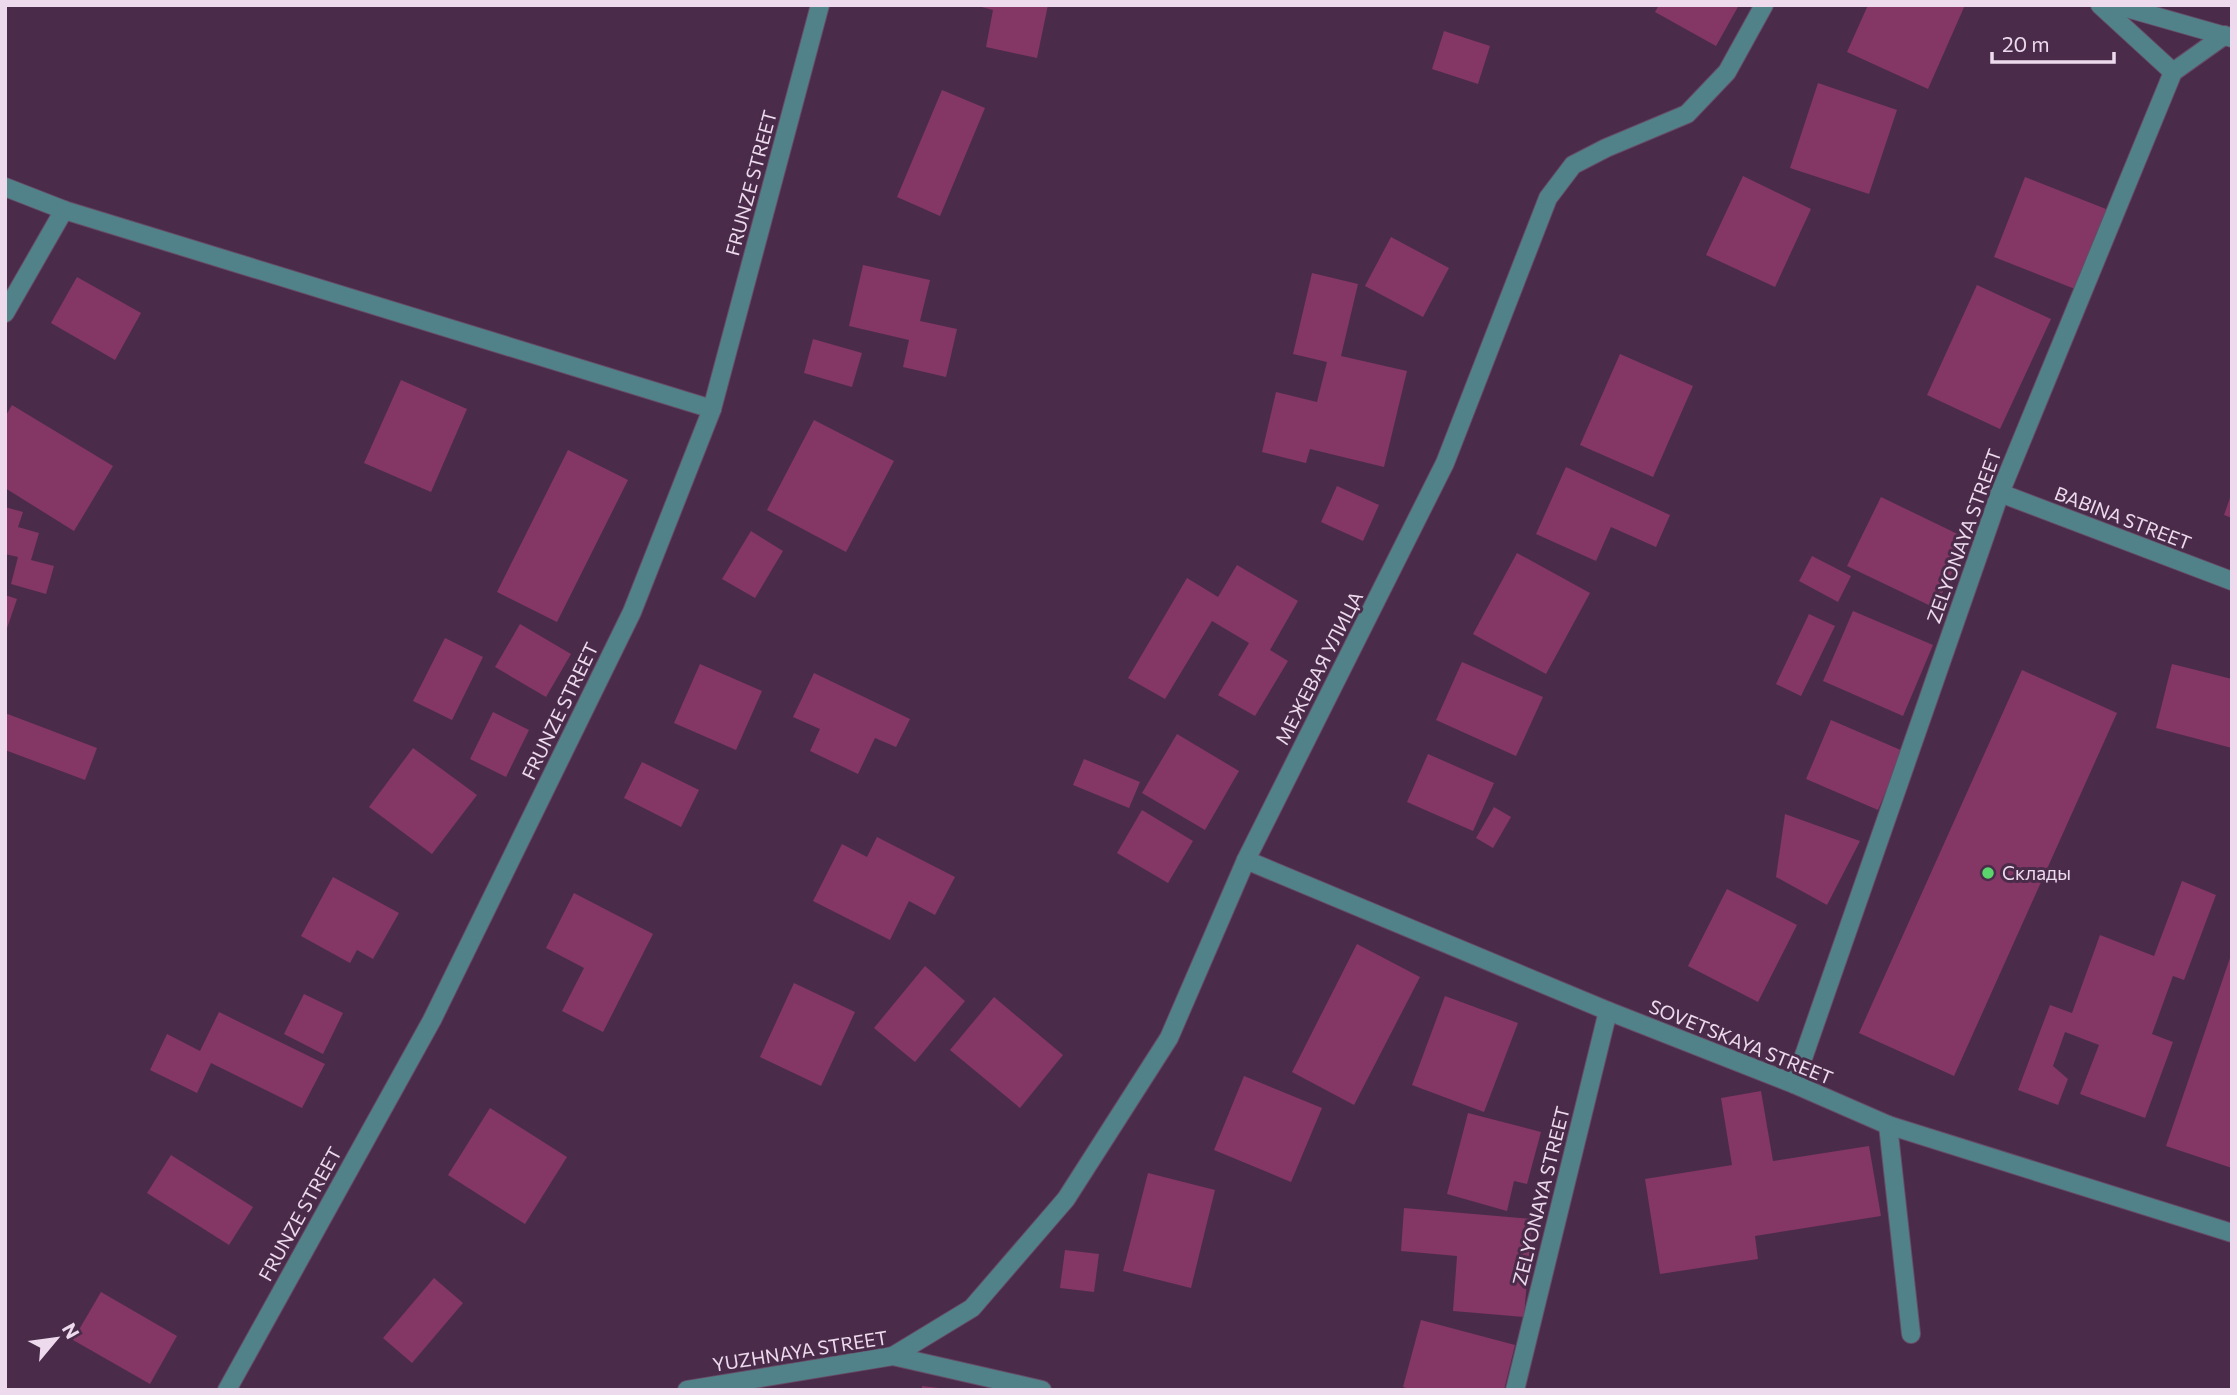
<svg xmlns="http://www.w3.org/2000/svg" width="2237" height="1395" viewBox="0 0 2237 1395" font-family="Commissioner,sans-serif">
	<style>
		.building { fill: #843664 }
		.lines { fill: none; stroke-linecap: round; stroke-linejoin: round }
		.minor-casing { stroke: #674b67; stroke-width: 20 }
		.minor { stroke: #518289; stroke-width: 18 }
		.poi-dot { fill: #5ad56e; stroke: #4a2c4a; stroke-width: 2.5 }
		.labels { text-anchor: middle; stroke-width: 6; stroke-linejoin: round; paint-order: stroke }
		.street-label { font-size: 19px; fill: #eddaed; stroke: #4a2c4a }
		.poi-label { font-size: 19px; fill: #eddaed; stroke: #4a2c4a; text-anchor: start }
	</style>
	<rect width="100%" height="100%" fill="#4a2c4a"/>
	<g class="building">
		<polygon points="974,5 1048,5 1037,58 986,47 993,10"/>
		<polygon points="1659,5 1739,5 1716,46 1655,12"/>
		<polygon points="1868,5 1965,5 1928,89 1847,52"/>
		<polygon points="1444,31 1490,46 1478,84 1432,69"/>
		<polygon points="1818,83 1897,110 1869,194 1790,168"/>
		<polygon points="942,90 985,108 940,216 897,197"/>
		<polygon points="1743,176 1811,209 1775,287 1706,255"/>
		<polygon points="2025,177 2111,211 2080,291 1994,257"/>
		<polygon points="1391,237 1449,268 1423,317 1365,286"/>
		<polygon points="863,265 930,280 920,321 957,329 946,377 903,367 909,340 849,326"/>
		<polygon points="1312,273 1358,284 1341,356 1407,371 1384,467 1310,449 1306,463 1262,452 1276,392 1317,402 1327,362 1293,354"/>
		<polygon points="77,277 141,313 115,360 51,323"/>
		<polygon points="1977,285 2051,319 2000,429 1927,395"/>
		<polygon points="813,339 862,353 852,387 804,373"/>
		<polygon points="1620,354 1693,386 1653,477 1580,445"/>
		<polygon points="401,380 467,409 431,492 364,463"/>
		<polygon points="12,405 113,466 74,531 5,488 5,417"/>
		<polygon points="814,420 894,461 846,552 767,510"/>
		<polygon points="568,450 628,480 557,622 497,592"/>
		<polygon points="1566,467 1670,515 1656,547 1611,527 1596,561 1536,534"/>
		<polygon points="1337,486 1379,505 1363,541 1321,522"/>
		<polygon points="2231,495 2232,495 2232,518 2224,515"/>
		<polygon points="1881,497 1968,539 1935,608 1847,566"/>
		<polygon points="5,507 23,512 18,527 39,533 31,560 54,566 46,594 11,584 18,557 5,554"/>
		<polygon points="751,531 783,551 755,598 722,579"/>
		<polygon points="1517,553 1590,593 1546,674 1473,634"/>
		<polygon points="1812,556 1851,576 1838,602 1799,581"/>
		<polygon points="1237,565 1298,601 1270,650 1288,661 1255,716 1218,695 1249,643 1212,621 1165,699 1128,678 1187,578 1218,597"/>
		<polygon points="5,595 17,599 6,631 5,631"/>
		<polygon points="1853,611 1933,645 1903,716 1823,681"/>
		<polygon points="1809,614 1835,626 1801,696 1776,684"/>
		<polygon points="520,624 571,654 546,697 495,667"/>
		<polygon points="445,638 483,657 452,720 413,701"/>
		<polygon points="1462,662 1543,697 1516,756 1436,720"/>
		<polygon points="700,664 762,691 736,750 674,723"/>
		<polygon points="2172,664 2232,679 2232,748 2156,728"/>
		<polygon points="2022,670 2117,713 1954,1076 1859,1033"/>
		<polygon points="814,673 910,719 896,747 875,738 858,774 810,751 820,729 793,717"/>
		<polygon points="493,712 529,730 506,777 470,759"/>
		<polygon points="5,713 97,748 85,780 5,750"/>
		<polygon points="1831,720 1903,751 1878,810 1806,779"/>
		<polygon points="1177,734 1239,771 1205,830 1142,793"/>
		<polygon points="413,748 477,795 432,854 369,807"/>
		<polygon points="1428,754 1494,783 1473,831 1407,802"/>
		<polygon points="1084,759 1140,782 1129,808 1073,785"/>
		<polygon points="642,762 699,790 681,827 624,798"/>
		<polygon points="1494,807 1511,817 1493,848 1476,838"/>
		<polygon points="1142,810 1193,841 1168,883 1117,853"/>
		<polygon points="1785,814 1860,841 1827,905 1776,877"/>
		<polygon points="877,837 955,877 935,915 909,901 890,940 813,901 842,844 867,857"/>
		<polygon points="333,877 399,913 373,959 357,950 350,963 301,936"/>
		<polygon points="2182,881 2216,895 2184,980 2173,976 2152,1034 2173,1042 2145,1118 2080,1094 2099,1045 2065,1032 2053,1066 2068,1079 2058,1105 2018,1090 2050,1005 2072,1013 2100,935 2154,956"/>
		<polygon points="1727,889 1797,925 1758,1002 1688,966"/>
		<polygon points="574,893 653,934 603,1032 562,1011 584,968 546,948"/>
		<polygon points="1357,944 1420,977 1354,1105 1292,1072"/>
		<polygon points="2231,955 2232,955 2232,1168 2166,1146"/>
		<polygon points="925,966 965,1001 915,1062 874,1028"/>
		<polygon points="794,983 855,1012 821,1086 760,1057"/>
		<polygon points="304,994 343,1013 323,1054 284,1034"/>
		<polygon points="1445,996 1518,1023 1484,1112 1412,1085"/>
		<polygon points="994,997 1063,1055 1020,1108 950,1050"/>
		<polygon points="219,1012 325,1064 302,1108 211,1063 197,1093 150,1070 167,1034 200,1051"/>
		<polygon points="1244,1076 1322,1108 1291,1182 1214,1150"/>
		<polygon points="1761,1091 1773,1161 1869,1146 1881,1216 1755,1236 1758,1259 1660,1274 1645,1179 1732,1165 1721,1098"/>
		<polygon points="490,1108 567,1157 525,1224 448,1175"/>
		<polygon points="1468,1113 1541,1132 1527,1184 1514,1181 1507,1211 1447,1194"/>
		<polygon points="171,1155 253,1207 229,1245 147,1193"/>
		<polygon points="1148,1173 1215,1190 1191,1288 1123,1271"/>
		<polygon points="1404,1208 1532,1219 1524,1317 1453,1311 1457,1256 1401,1251"/>
		<polygon points="1065,1250 1099,1254 1094,1292 1060,1288"/>
		<polygon points="434,1278 463,1303 412,1363 383,1338"/>
		<polygon points="101,1292 177,1336 150,1384 73,1340"/>
		<polygon points="1421,1320 1515,1345 1504,1390 1413,1390 1403,1387"/>
		<polygon points="922,1386 939,1388 939,1390 922,1390"/>
	</g>
	<g class="lines">
		<g class="minor-casing">
			<g id="minor">
				<polyline points="2100,5 2173,72"/>
				<polyline points="2116,5 2232,38"/>
				<polyline points="5,187 64,210 712,409"/>
				<polyline points="5,313 64,210"/>
				<polyline points="2000,493 2232,581"/>
				<polyline points="1246,860 1608,1011 1794,1084 1888,1125 2232,1233"/>
				<polyline points="1794,1084 2000,493 2173,72 2225,35"/>
				<polyline points="1888,1125 1911,1334"/>
				<polyline points="893,1356 972,1308 1066,1199 1169,1038 1246,860 1445,463 1548,198 1573,165 1606,148 1687,114 1727,72 1764,5"/>
				<polyline points="227,1390 432,1020 632,612 712,409 820,5"/>
				<polyline points="687,1390 893,1356 1042,1390"/>
				<polyline points="1515,1390 1608,1011"/>
			</g>
		</g>
		<use href="#minor" class="minor"/>
	</g>
	<circle class="poi-dot" cx="1988" cy="873" r="7"/>
	<g class="labels">
		<g class="street-label">
			<text transform="translate(751 183) rotate(-75)" y="7">FRUNZE STREET</text>
			<text transform="translate(2123 518) rotate(21)" y="7">BABINA STREET</text>
			<text transform="translate(1964 536) rotate(-70)" y="7">ZELYONAYA STREET</text>
			<text transform="translate(1319 668) rotate(-63)" y="7">МЕЖЕВАЯ УЛИЦА</text>
			<text transform="translate(560 711) rotate(-64)" y="7">FRUNZE STREET</text>
			<text transform="translate(1741 1042) rotate(22)" y="7">SOVETSKAYA STREET</text>
			<text transform="translate(1541 1196) rotate(-76)" y="7">ZELYONAYA STREET</text>
			<text transform="translate(300 1214) rotate(-61)" y="7">FRUNZE STREET</text>
			<text transform="translate(800 1351) rotate(-9)" y="7">YUZHNAYA STREET</text>
		</g>
		<g class="poi-label">
			<text x="2002" y="880">Склады</text>
		</g>
	</g>
	<rect width="2237" height="1395" fill="none" stroke="#eddaed" stroke-width="14"/>
	<g transform="translate(56 1339) rotate(61)" stroke="#4a2c4a" stroke-width="5" paint-order="stroke">
	<path d="M0-5L12 26L0 18L-12 26Z" fill="#eddaed"/>
	<text y="-10" font-size="19" font-weight="bold" text-anchor="middle" fill="#eddaed">N</text>
	</g>
	<path d="M1992 52v10h122v-10" fill="none" stroke="#eddaed" stroke-width="3.5"/>
	<text x="2002" y="52" font-size="21" fill="#eddaed" stroke="#4a2c4a" stroke-width="5" paint-order="stroke">20 m</text>
</svg>
